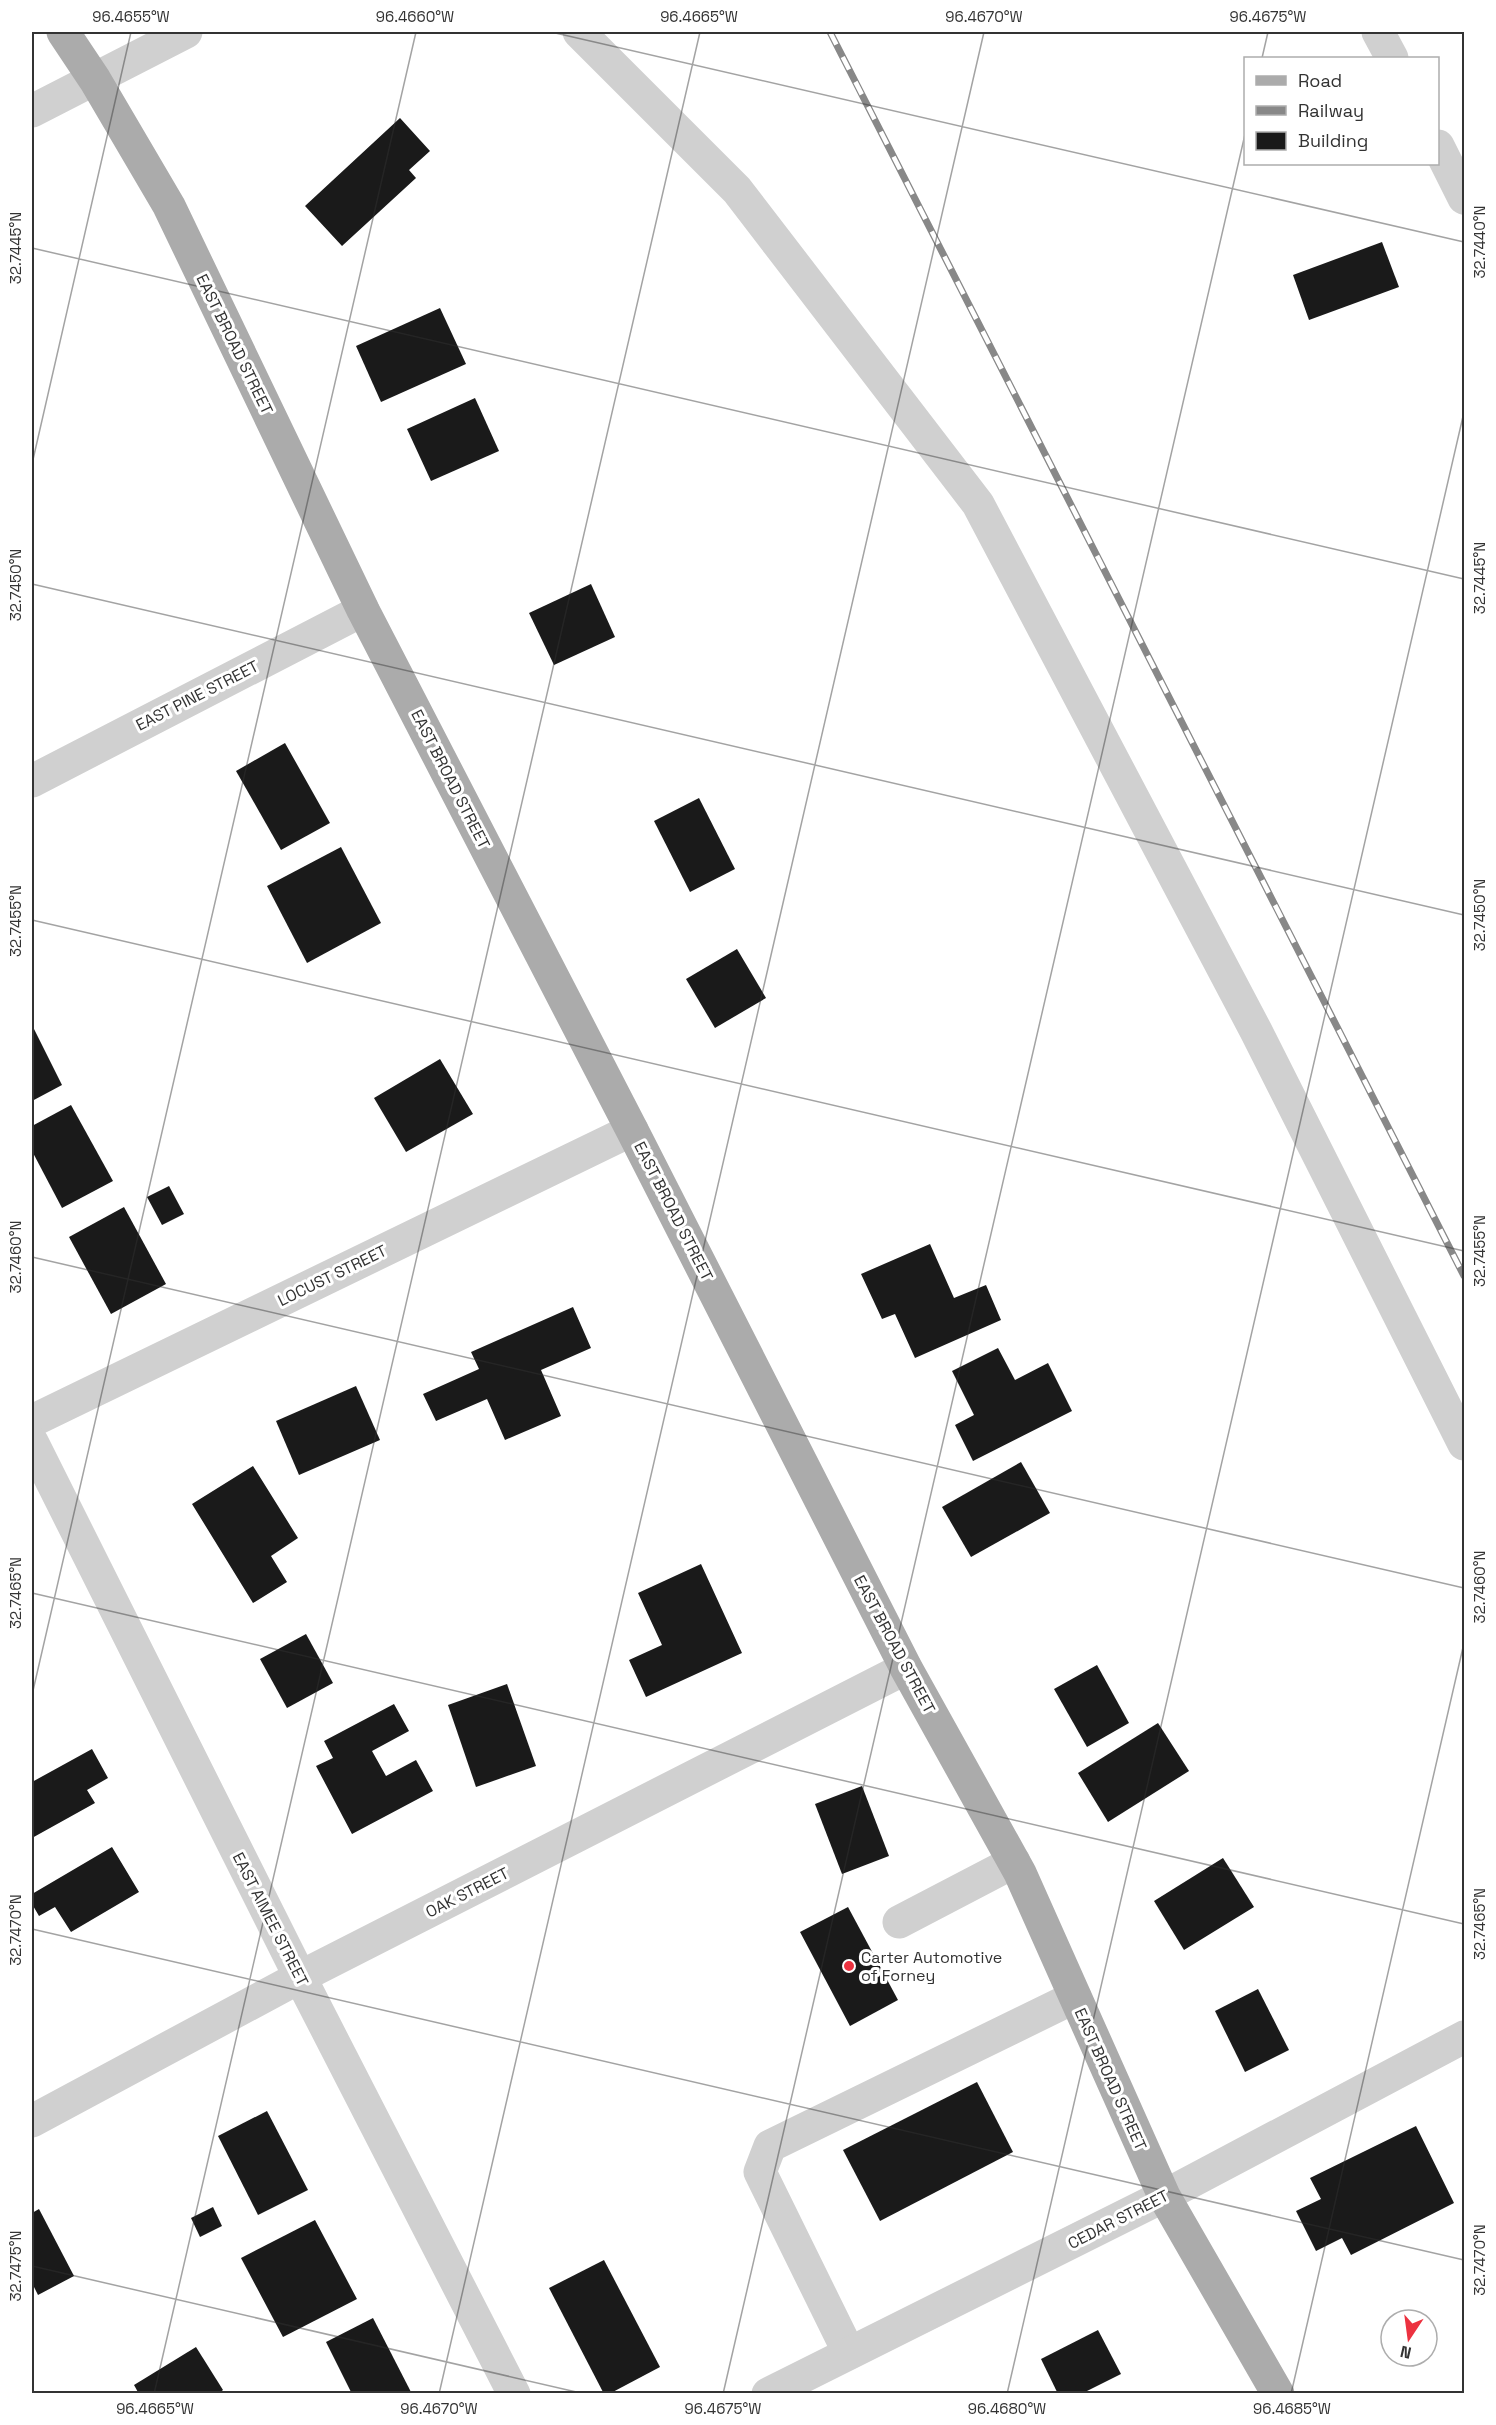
<svg xmlns="http://www.w3.org/2000/svg" width="1496" height="2425" viewBox="0 0 1496 2425" font-family="'Space Grotesk',sans-serif">
	<style>
		.building { fill: #1a1a1a }
		.lines { fill: none; stroke-linecap: round; stroke-linejoin: round }
		.minor { stroke: #d0d0d0; stroke-width: 33 }
		.major { stroke: #ababab; stroke-width: 33 }
		.rail-casing { stroke: #888; stroke-width: 7 }
		.rail { stroke: #fff; stroke-width: 4.5; stroke-dasharray: 14; stroke-linecap: butt }
		.ticks { fill: none; stroke: #333; stroke-width: 1.5; stroke-opacity: 0.45 }
		.poi-dot { fill: #ec3240; stroke: #fff; stroke-width: 2 }
		.labels { text-anchor: middle; stroke-width: 6; stroke-linejoin: round; paint-order: stroke }
		.street-label { font-size: 16px; fill: #333; stroke: #fff }
		.poi-label { font-size: 16px; fill: #333; stroke: #fff; text-anchor: start }
		.neatline { fill: none; stroke: #333; stroke-width: 2 }
		.ticks-label { font-size: 15px; text-anchor: middle; fill: #333 }
	</style>
	<rect width="100%" height="100%" fill="#fff"/>
	<g class="building">
		<polygon points="400,118 430,151 409,170 416,178 342,246 305,206"/>
		<polygon points="1382,242 1399,287 1309,320 1293,275"/>
		<polygon points="440,308 466,364 381,402 356,346"/>
		<polygon points="475,398 499,451 431,481 407,429"/>
		<polygon points="591,584 615,637 554,665 529,613"/>
		<polygon points="285,743 330,823 281,850 236,771"/>
		<polygon points="699,798 735,869 690,892 654,821"/>
		<polygon points="341,847 381,923 307,963 267,886"/>
		<polygon points="737,949 766,998 715,1028 686,979"/>
		<polygon points="32,1025 62,1085 32,1101"/>
		<polygon points="440,1059 473,1114 406,1152 374,1098"/>
		<polygon points="71,1105 113,1181 62,1208 32,1151 32,1126"/>
		<polygon points="169,1186 184,1214 162,1225 147,1197"/>
		<polygon points="124,1207 166,1284 111,1314 69,1237"/>
		<polygon points="930,1244 954,1298 986,1285 1001,1320 915,1358 895,1314 882,1319 861,1274"/>
		<polygon points="573,1307 591,1348 541,1370 561,1416 505,1440 487,1399 436,1421 423,1394 479,1369 471,1352"/>
		<polygon points="998,1348 1015,1380 1048,1363 1072,1411 973,1461 955,1425 974,1415 952,1371"/>
		<polygon points="356,1386 380,1440 299,1475 276,1421"/>
		<polygon points="1021,1462 1050,1513 971,1557 942,1507"/>
		<polygon points="253,1466 298,1538 271,1556 287,1582 253,1603 192,1504"/>
		<polygon points="701,1564 742,1653 646,1697 629,1660 662,1645 638,1593"/>
		<polygon points="306,1634 333,1683 287,1708 260,1659"/>
		<polygon points="1097,1665 1129,1723 1087,1747 1054,1689"/>
		<polygon points="507,1684 536,1766 476,1787 448,1705"/>
		<polygon points="394,1704 409,1731 372,1751 386,1776 416,1760 433,1791 352,1834 316,1766 333,1758 324,1741"/>
		<polygon points="1158,1723 1189,1771 1108,1822 1078,1773"/>
		<polygon points="92,1749 108,1778 87,1790 95,1803 32,1838 32,1782"/>
		<polygon points="862,1786 889,1856 842,1874 815,1804"/>
		<polygon points="112,1847 139,1892 71,1932 55,1907 39,1916 32,1904 32,1894"/>
		<polygon points="1223,1858 1254,1907 1184,1950 1154,1901"/>
		<polygon points="848,1907 898,2000 850,2026 800,1932"/>
		<polygon points="1258,1989 1289,2050 1245,2072 1215,2011"/>
		<polygon points="977,2082 1013,2152 880,2221 843,2150"/>
		<polygon points="267,2111 308,2190 258,2215 218,2136"/>
		<polygon points="1416,2126 1454,2203 1351,2255 1342,2238 1316,2251 1296,2211 1321,2199 1310,2178"/>
		<polygon points="213,2207 222,2226 200,2237 191,2218"/>
		<polygon points="39,2209 74,2276 38,2295 32,2283 32,2213"/>
		<polygon points="315,2220 357,2299 283,2337 241,2258"/>
		<polygon points="604,2260 660,2367 609,2394 604,2394 549,2288"/>
		<polygon points="373,2318 412,2394 352,2394 326,2342"/>
		<polygon points="1098,2330 1121,2374 1081,2394 1058,2394 1041,2359"/>
		<polygon points="196,2347 223,2390 218,2394 139,2394 134,2385"/>
	</g>
	<g class="lines">
		<g class="minor">
			<polyline points="579,32 737,190 978,504 1256,1031 1464,1444"/>
			<polyline points="1378,32 1392,58"/>
			<polyline points="32,111 186,32"/>
			<polyline points="1438,146 1464,198"/>
			<polyline points="32,781 363,610"/>
			<polyline points="32,1421 632,1130"/>
			<polyline points="32,1442 300,1977 514,2394"/>
			<polyline points="899,1922 1014,1862"/>
			<polyline points="32,2121 300,1977 906,1668"/>
			<polyline points="849,2353 760,2172 770,2146 1075,1997"/>
			<polyline points="768,2394 1164,2196 1464,2037"/>
		</g>
		<polyline class="major" points="63,32 95,80 169,206 363,610 632,1130 906,1668 1020,1873 1164,2196 1278,2394"/>
		<g class="rail-casing">
			<polyline id="rail" points="830,32 1464,1276"/>
		</g>
		<use href="#rail" class="rail"/>
	</g>
	<path class="ticks" d="M551 32 1464 242M1262 58 1268 32M32 248 1464 579M32 464 131 32M32 584 1464 915M32 920 1464 1251M32 1257 1464 1588M32 1593 1464 1924M32 1695 416 32M32 1929 1464 2260M32 2266 585 2394M154 2394 700 32M439 2394 984 32M723 2394 1246 130M1007 2394 1464 412M1291 2394 1464 1643"/>
	<circle class="poi-dot" cx="849" cy="1966" r="6"/>
	<g class="labels">
		<g class="street-label">
			<text transform="translate(235 344) rotate(64)" y="6">EAST BROAD STREET</text>
			<text transform="translate(197 695) rotate(-27)" y="6">EAST PINE STREET</text>
			<text transform="translate(451 779) rotate(63)" y="6">EAST BROAD STREET</text>
			<text transform="translate(674 1211) rotate(63)" y="6">EAST BROAD STREET</text>
			<text transform="translate(332 1275) rotate(-26)" y="6">LOCUST STREET</text>
			<text transform="translate(895 1644) rotate(62)" y="6">EAST BROAD STREET</text>
			<text transform="translate(467 1892) rotate(-27)" y="6">OAK STREET</text>
			<text transform="translate(271 1919) rotate(63)" y="6">EAST AIMEE STREET</text>
			<text transform="translate(1111 2079) rotate(66)" y="6">EAST BROAD STREET</text>
			<text transform="translate(1118 2219) rotate(-27)" y="6">CEDAR STREET</text>
		</g>
		<g class="poi-label">
			<text x="861" y="1963">Carter Automotive<tspan x="861" dy="18">of Forney</tspan></text>
		</g>
	</g>
	<rect width="1496" height="2425" fill="none" stroke="#ffffff" stroke-width="66"/>
	<rect x="1244" y="57" width="195" height="108" fill="#ffffff" stroke="#adadad" stroke-width="1.5"/>
	<rect x="1256" y="76" width="30" height="9" fill="#ababab" stroke="#adadad" stroke-width="1.5"/>
	<text x="1298" y="87" font-size="18" fill="#333333">Road</text>
	<rect x="1256" y="106" width="30" height="9" fill="#888888" stroke="#adadad" stroke-width="1.5"/>
	<text x="1298" y="117" font-size="18" fill="#333333">Railway</text>
	<rect x="1256" y="132" width="30" height="18" fill="#1a1a1a" stroke="#adadad" stroke-width="1.5"/>
	<text x="1298" y="147" font-size="18" fill="#333333">Building</text>
	<g transform="translate(1409 2338) rotate(193)"><circle r="28" fill="#ffffff" stroke="#adadad" stroke-width="1.5"/>
	<path d="M0-4.5L10 22L0 15L-10 22Z" fill="#ec3240"/>
	<text y="-9" font-size="16" font-weight="bold" text-anchor="middle" fill="#333333">N</text>
	</g>
	<rect x="33" y="33" width="1430" height="2359" class="neatline"/>
	<g class="ticks-label">
		<text x="131" y="22">96.4655°W</text>
		<text x="415" y="22">96.4660°W</text>
		<text x="699" y="22">96.4665°W</text>
		<text x="984" y="22">96.4670°W</text>
		<text x="1268" y="22">96.4675°W</text>
		<text transform="translate(1480 242) rotate(-90)" y="5">32.7440°N</text>
		<text transform="translate(16 248) rotate(-90)" y="5">32.7445°N</text>
		<text transform="translate(1480 578) rotate(-90)" y="5">32.7445°N</text>
		<text transform="translate(16 585) rotate(-90)" y="5">32.7450°N</text>
		<text transform="translate(1480 915) rotate(-90)" y="5">32.7450°N</text>
		<text transform="translate(16 921) rotate(-90)" y="5">32.7455°N</text>
		<text transform="translate(1480 1251) rotate(-90)" y="5">32.7455°N</text>
		<text transform="translate(16 1257) rotate(-90)" y="5">32.7460°N</text>
		<text transform="translate(1480 1587) rotate(-90)" y="5">32.7460°N</text>
		<text transform="translate(16 1593) rotate(-90)" y="5">32.7465°N</text>
		<text transform="translate(1480 1924) rotate(-90)" y="5">32.7465°N</text>
		<text transform="translate(16 1930) rotate(-90)" y="5">32.7470°N</text>
		<text transform="translate(1480 2260) rotate(-90)" y="5">32.7470°N</text>
		<text transform="translate(16 2266) rotate(-90)" y="5">32.7475°N</text>
		<text x="155" y="2414">96.4665°W</text>
		<text x="439" y="2414">96.4670°W</text>
		<text x="723" y="2414">96.4675°W</text>
		<text x="1007" y="2414">96.4680°W</text>
		<text x="1292" y="2414">96.4685°W</text>
	</g>
</svg>
